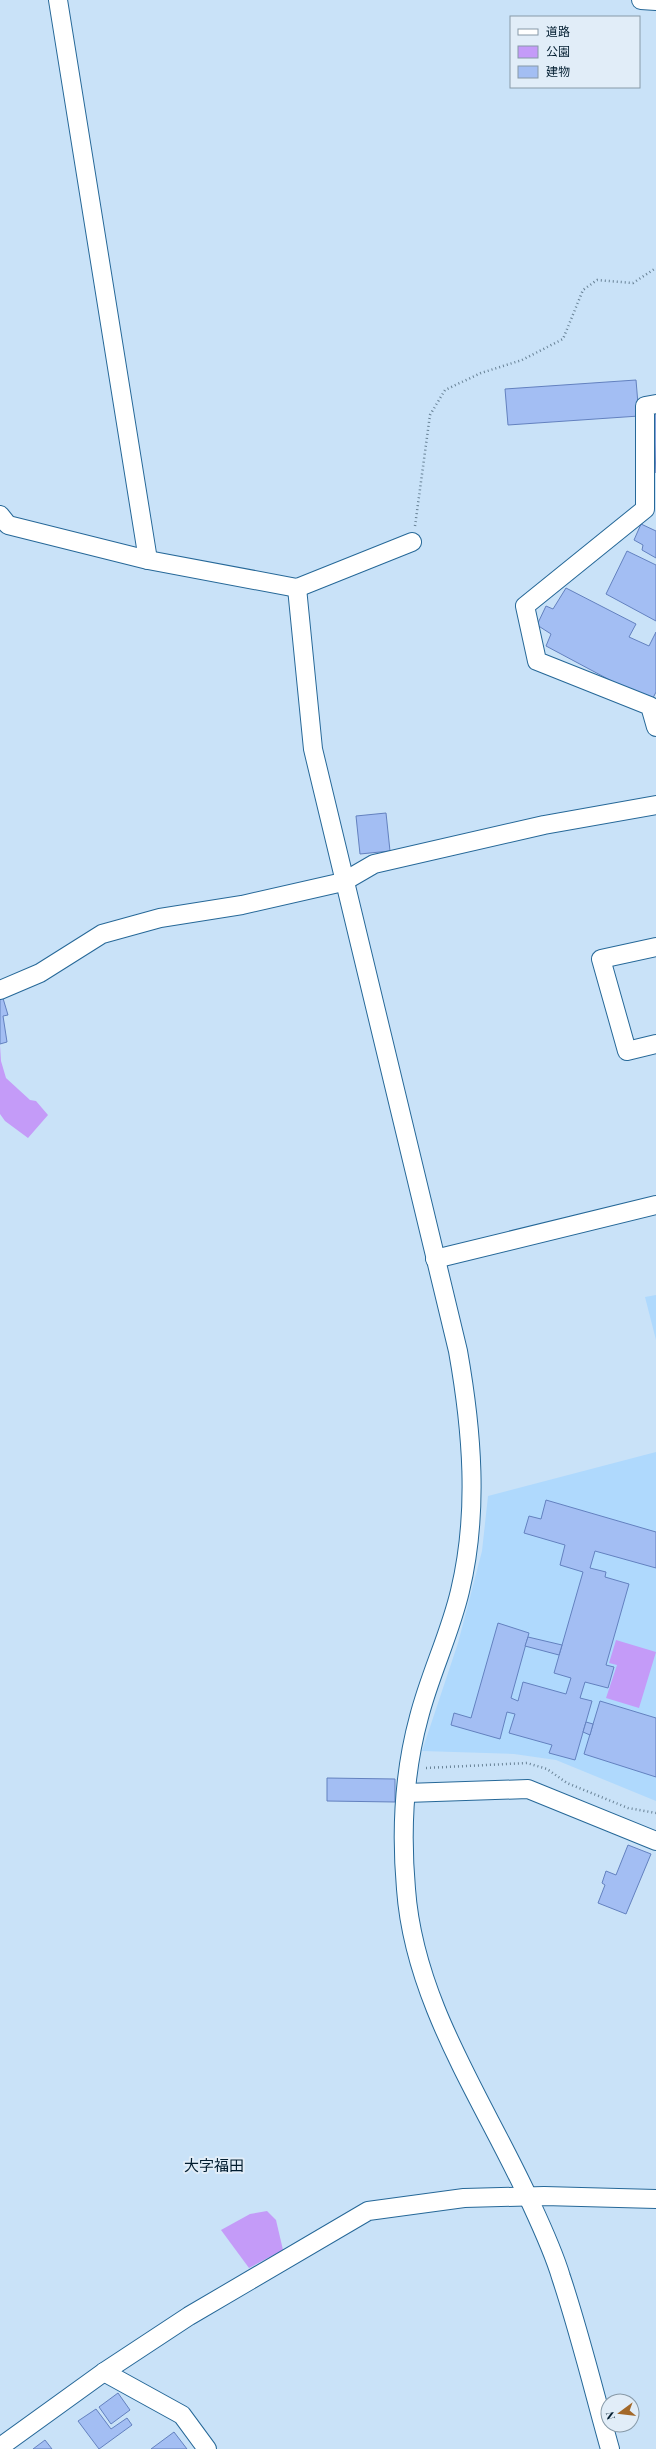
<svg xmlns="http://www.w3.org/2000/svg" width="656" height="2449" viewBox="0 0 656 2449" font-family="'Playfair Display','Noto Sans JP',serif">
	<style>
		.built { fill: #afd9fd }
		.green { fill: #c49bf8 }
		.building { fill: #a3bef3; stroke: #6381bf }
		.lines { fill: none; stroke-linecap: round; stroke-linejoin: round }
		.minor-casing { stroke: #266898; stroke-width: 20 }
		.path { stroke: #688296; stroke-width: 2.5; stroke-dasharray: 1 3; stroke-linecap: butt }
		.minor { stroke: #fff; stroke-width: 18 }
		.labels { text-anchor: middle; stroke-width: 4; stroke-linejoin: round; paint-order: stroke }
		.quarter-label { font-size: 15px; fill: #021d30; stroke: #e1edf8 }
	</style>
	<rect width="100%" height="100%" fill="#c9e2f8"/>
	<g class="built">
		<polygon points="656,1295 656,1340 645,1297"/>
		<polygon points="656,1452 656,1801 556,1760 514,1754 422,1751 458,1643 482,1551 488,1496"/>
	</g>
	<g class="green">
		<polygon points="0,1045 1,1061 6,1078 30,1100 36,1101 48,1115 28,1138 5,1121 0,1114"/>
		<polygon points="616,1640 656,1652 639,1708 606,1698 617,1665 609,1663"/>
		<polygon points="267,2211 276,2220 283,2250 249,2268 221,2230 250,2214"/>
	</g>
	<g class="building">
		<polygon points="636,380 639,416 508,425 505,389"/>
		<polygon points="656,412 656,473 653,413"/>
		<polygon points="641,524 656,531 656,558 642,550 643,545 634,540"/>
		<polygon points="627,551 656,565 656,621 606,594"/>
		<polygon points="566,588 636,624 629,637 649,646 656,632 656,692 651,702 546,646 551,634 537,625 546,606 553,609"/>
		<polygon points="386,813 390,851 360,854 356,816"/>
		<polygon points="2,995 8,1015 3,1016 7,1042 0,1044 0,996"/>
		<polygon points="546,1500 656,1532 656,1568 595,1551 590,1568 606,1572 605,1577 629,1584 606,1665 614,1667 608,1688 585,1682 580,1698 592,1701 575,1760 549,1753 552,1745 509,1733 515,1714 507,1712 500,1739 451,1725 454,1713 471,1718 498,1623 529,1633 511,1698 518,1701 523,1682 566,1694 571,1678 554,1673 583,1572 560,1565 565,1545 524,1533 529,1516 541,1519"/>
		<polygon points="528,1637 562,1645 559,1655 525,1646"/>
		<polygon points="600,1701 656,1718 656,1777 584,1754"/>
		<polygon points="586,1722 593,1724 590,1735 583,1732"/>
		<polygon points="327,1778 395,1779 395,1802 327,1801"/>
		<polygon points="628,1845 651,1854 626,1914 598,1903 605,1885 602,1883 606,1871 616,1875"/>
		<polygon points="118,2393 130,2410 111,2424 99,2407"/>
		<polygon points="96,2409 111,2429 127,2418 132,2425 99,2449 78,2421"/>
		<polygon points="174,2432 187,2449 151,2449"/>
		<polygon points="45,2440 52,2449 33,2449"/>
	</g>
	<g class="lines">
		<g class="minor-casing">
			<g id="minor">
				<polyline points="58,0 148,560"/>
				<polyline points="641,0 656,1"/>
				<polyline points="656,404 645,406 645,509 525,606 537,661 650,706 656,727"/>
				<polyline points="0,515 8,525 148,560 297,588 412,542"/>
				<path d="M297 588 313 749 458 1351C472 1430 479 1512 460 1591 450 1634 430 1674 419 1717 404 1772 401 1832 406 1889 414 2001 482 2098 528 2197 540 2223 553 2250 561 2277 580 2334 594 2392 610 2449"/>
				<polyline points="656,947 601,959 627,1051 656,1044"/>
				<polyline points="0,990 40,973 102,934 160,918 242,905 343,882 374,864 544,825 656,805"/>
				<polyline points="435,1259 656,1205"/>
				<polyline points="406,1793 528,1789 656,1841"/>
				<polyline points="104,2372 182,2415 207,2449"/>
				<polyline points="0,2447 104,2372 189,2316 368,2211 464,2198 544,2196 656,2199"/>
			</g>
		</g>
		<g class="path">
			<polyline points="415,526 430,415 445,390 481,373 522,360 563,339 583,290 597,280 633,283 656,268"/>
			<polyline points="426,1768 527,1763 547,1769 567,1783 628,1808 656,1813"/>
		</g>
		<use href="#minor" class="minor"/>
	</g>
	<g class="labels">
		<g class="quarter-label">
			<text x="214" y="2171">大字福田</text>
		</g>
	</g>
	<rect x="510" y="16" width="130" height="72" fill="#e1edf8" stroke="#889aa8"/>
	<rect x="518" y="29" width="20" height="6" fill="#ffffff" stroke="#889aa8"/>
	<text x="546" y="36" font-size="12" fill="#021d30">道路</text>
	<rect x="518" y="46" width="20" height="12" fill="#c49bf8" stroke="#889aa8"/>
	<text x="546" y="56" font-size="12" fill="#021d30">公園</text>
	<rect x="518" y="66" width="20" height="12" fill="#a3bef3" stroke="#889aa8"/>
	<text x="546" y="76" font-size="12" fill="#021d30">建物</text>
	<g transform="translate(620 2413) rotate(255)"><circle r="19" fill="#e1edf8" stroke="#889aa8"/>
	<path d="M0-3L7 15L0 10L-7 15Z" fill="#a36829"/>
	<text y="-6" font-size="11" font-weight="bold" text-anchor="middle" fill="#021d30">N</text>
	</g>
</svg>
